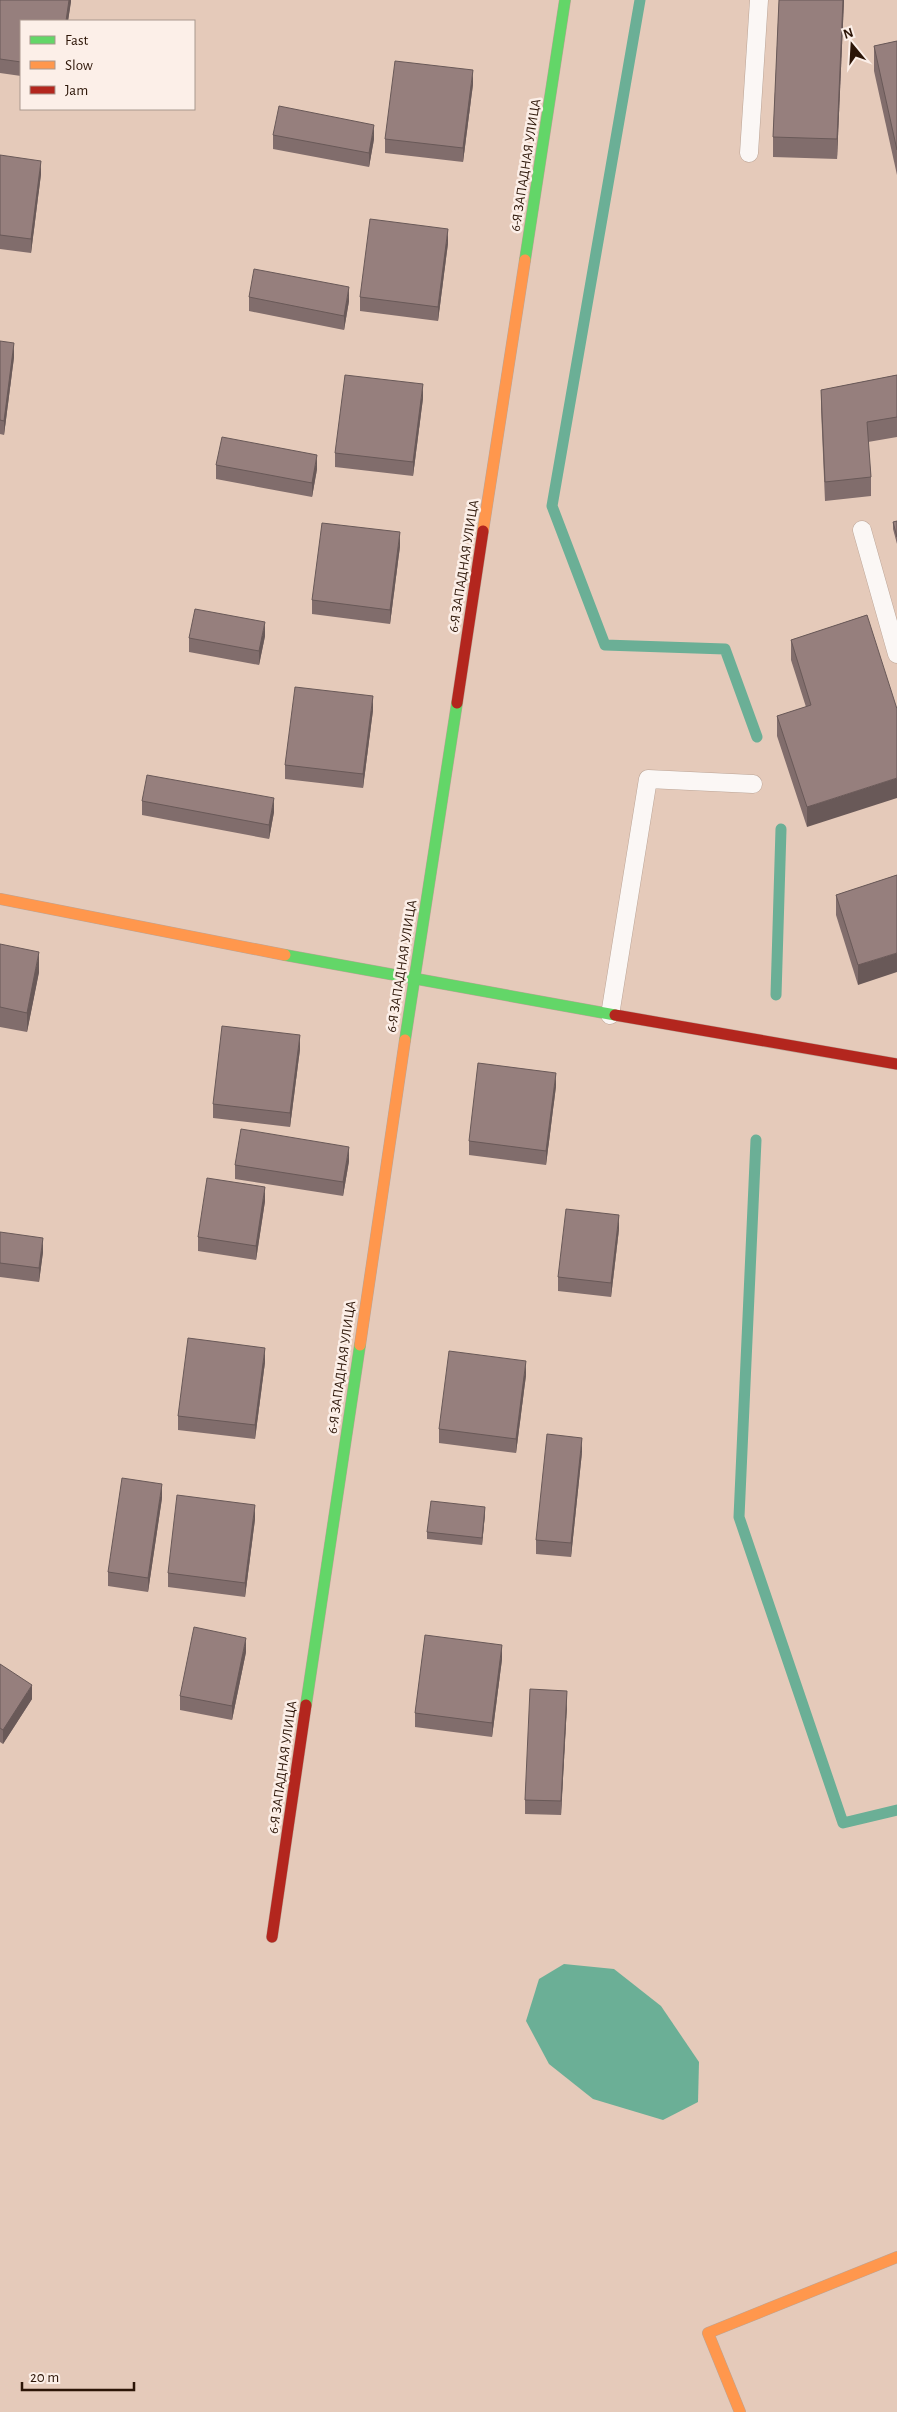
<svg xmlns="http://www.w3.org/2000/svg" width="897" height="2412" viewBox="0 0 897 2412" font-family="'Alegreya Sans',sans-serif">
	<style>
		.water { fill: #6baf96 }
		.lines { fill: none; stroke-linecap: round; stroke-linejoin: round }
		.stream { stroke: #6baf96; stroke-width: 11 }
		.lane-casing { stroke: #bba496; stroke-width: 19 }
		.fast-casing { stroke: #bba496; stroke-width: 12 }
		.slow-casing { stroke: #bba496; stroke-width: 12 }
		.jam-casing { stroke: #bba496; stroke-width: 12 }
		.lane { stroke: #fbf7f5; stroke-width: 18 }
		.fast { stroke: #63d668; stroke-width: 11 }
		.slow { stroke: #ff974d; stroke-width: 11 }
		.jam { stroke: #b3261e; stroke-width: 11 }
		.wall { fill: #816d6c }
		.shaded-wall { fill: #695958 }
		.building { fill: #967f7d; stroke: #695958 }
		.labels { text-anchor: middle; stroke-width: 5; stroke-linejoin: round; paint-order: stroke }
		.street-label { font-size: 14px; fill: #2c1507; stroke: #fcefe8 }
	</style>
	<rect width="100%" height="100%" fill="#e5caba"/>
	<polygon class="water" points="564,1964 614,1969 661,2006 699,2062 698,2102 663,2120 593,2099 549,2064 526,2021 539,1979"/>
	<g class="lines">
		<g class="stream">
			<polyline points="640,0 552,506 605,645 725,649 757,737"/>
			<polyline points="776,995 781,829"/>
			<polyline points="756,1140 739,1517 843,1823 897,1810"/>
		</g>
		<g class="lane-casing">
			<g id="lane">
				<polyline points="749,153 759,0"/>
				<polyline points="862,530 897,654"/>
				<polyline points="610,1015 648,779 753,784"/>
			</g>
		</g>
		<g class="fast-casing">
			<g id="fast">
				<polyline points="525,260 565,0"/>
				<polyline points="285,955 615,1015"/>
				<polyline points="405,1040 457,703"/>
				<polyline points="306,1705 360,1345"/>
			</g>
		</g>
		<g class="slow-casing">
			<g id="slow">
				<polyline points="483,531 525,260"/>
				<polyline points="0,899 285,955"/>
				<polyline points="360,1345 405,1040"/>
				<polyline points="740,2412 708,2333 897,2257"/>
			</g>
		</g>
		<g class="jam-casing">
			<g id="jam">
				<polyline points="457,703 483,531"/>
				<polyline points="615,1015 897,1064"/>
				<polyline points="272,1937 306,1705"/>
			</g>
		</g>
		<use href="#lane" class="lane"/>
		<use href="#fast" class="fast"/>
		<use href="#slow" class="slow"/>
		<use href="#jam" class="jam"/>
	</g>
	<g class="wall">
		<polygon points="0,0 71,0 68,21 21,21 21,76 0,73"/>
		<polygon points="779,0 844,0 837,159 773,157 773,137"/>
		<polygon points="897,41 897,175 874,71 874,46"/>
		<polygon points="473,84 463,162 385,153 385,139"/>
		<polygon points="273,135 374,139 369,167 273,149"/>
		<polygon points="0,155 41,174 31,253 0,249"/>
		<polygon points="448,243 438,321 360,311 360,297"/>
		<polygon points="249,297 349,301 344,330 249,311"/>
		<polygon points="0,341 14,357 4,435 0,434"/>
		<polygon points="897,375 897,437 868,442 871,477 871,496 825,501 821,409 821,390"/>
		<polygon points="423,398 413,476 335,467 335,453"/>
		<polygon points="216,465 317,469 312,497 216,479"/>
		<polygon points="897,521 897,544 893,529 893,522"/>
		<polygon points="400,546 390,624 312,614 312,600"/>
		<polygon points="867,615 807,827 777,736 777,716 806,707 791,660 791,640"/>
		<polygon points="265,636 259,665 189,652 189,638"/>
		<polygon points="373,710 363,788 285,779 285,765"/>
		<polygon points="142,801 274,812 269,839 142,815"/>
		<polygon points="897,875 858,985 836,915 836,895"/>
		<polygon points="0,944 39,972 27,1032 0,1027"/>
		<polygon points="300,1049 290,1127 213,1118 213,1104"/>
		<polygon points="556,1086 546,1165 469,1155 469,1141"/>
		<polygon points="349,1161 343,1196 235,1179 235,1165"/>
		<polygon points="265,1201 256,1260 198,1251 198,1237"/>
		<polygon points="619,1229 611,1297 558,1291 558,1277"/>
		<polygon points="0,1232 43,1252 39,1282 0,1277"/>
		<polygon points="265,1362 255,1439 178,1430 178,1416"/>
		<polygon points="526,1375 516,1453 439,1443 439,1429"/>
		<polygon points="582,1452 571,1557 536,1554 536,1540"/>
		<polygon points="162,1498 148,1592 108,1586 108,1572"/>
		<polygon points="485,1514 482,1545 427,1539 427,1532"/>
		<polygon points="255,1519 245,1597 168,1587 168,1573"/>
		<polygon points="246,1652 232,1720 180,1710 180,1696"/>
		<polygon points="502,1659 492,1737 415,1727 415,1713"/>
		<polygon points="0,1664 32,1699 3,1744 0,1742"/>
		<polygon points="567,1705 561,1815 525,1814 525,1800"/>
	</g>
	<g class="shaded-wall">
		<polygon points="69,0 71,0 71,2 68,21 66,21"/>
		<polygon points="843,0 844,0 837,159 837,139"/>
		<polygon points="473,70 473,84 463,162 463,148"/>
		<polygon points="374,125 374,139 369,167 369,153"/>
		<polygon points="41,161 41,174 31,253 31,239"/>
		<polygon points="448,229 448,243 438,321 438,307"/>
		<polygon points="349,287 349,301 344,330 344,316"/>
		<polygon points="14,343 14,357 4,435 4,421"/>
		<polygon points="423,384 423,398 413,476 413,462"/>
		<polygon points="317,455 317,469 312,497 312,483"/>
		<polygon points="400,532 400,546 390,624 390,610"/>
		<polygon points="265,622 265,636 259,665 259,651"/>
		<polygon points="373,696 373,710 363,788 363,774"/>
		<polygon points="897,778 897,798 807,827 807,807"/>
		<polygon points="274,798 274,812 269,839 269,825"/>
		<polygon points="39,952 39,972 27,1032 27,1013"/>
		<polygon points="897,953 897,972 858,985 858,965"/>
		<polygon points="300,1035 300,1049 290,1127 290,1113"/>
		<polygon points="556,1073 556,1086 546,1165 546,1151"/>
		<polygon points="349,1147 349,1161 343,1196 343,1182"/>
		<polygon points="265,1187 265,1201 256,1260 256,1246"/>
		<polygon points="619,1215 619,1229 611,1297 611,1283"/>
		<polygon points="43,1238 43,1252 39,1282 39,1268"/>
		<polygon points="265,1348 265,1362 255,1439 255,1425"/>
		<polygon points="526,1361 526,1375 516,1453 516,1439"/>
		<polygon points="582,1438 582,1452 571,1557 571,1543"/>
		<polygon points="162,1484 162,1498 148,1592 148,1578"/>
		<polygon points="255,1505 255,1519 245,1597 245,1583"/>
		<polygon points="485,1507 485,1514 482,1545 482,1538"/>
		<polygon points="246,1638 246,1652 232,1720 232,1706"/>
		<polygon points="502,1645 502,1659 492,1737 492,1723"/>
		<polygon points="32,1685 32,1699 3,1744 3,1730"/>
		<polygon points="567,1691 567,1705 561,1815 561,1801"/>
	</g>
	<g class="building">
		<polygon points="0,0 69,0 66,21 21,21 21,62 0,59"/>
		<polygon points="779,0 843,0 837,139 773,137"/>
		<polygon points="897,41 897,150 874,46"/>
		<polygon points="395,61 473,70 463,148 385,139"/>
		<polygon points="279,106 374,125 369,153 273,135"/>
		<polygon points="0,155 41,161 31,239 0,235"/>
		<polygon points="370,219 448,229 438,307 360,297"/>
		<polygon points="254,269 349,287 344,316 249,297"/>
		<polygon points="0,341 14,343 4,421 0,420"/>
		<polygon points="345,375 423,384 413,462 335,453"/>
		<polygon points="897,375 897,417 867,422 871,477 825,482 821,390"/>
		<polygon points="222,437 317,455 312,483 216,465"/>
		<polygon points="897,521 897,537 893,522"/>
		<polygon points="322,523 400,532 390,610 312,600"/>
		<polygon points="195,609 265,622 259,651 189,638"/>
		<polygon points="867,615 897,709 897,778 807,807 777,716 811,705 791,640"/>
		<polygon points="295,687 373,696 363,774 285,765"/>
		<polygon points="147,775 274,798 269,825 142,801"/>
		<polygon points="897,875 897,953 858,965 836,895"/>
		<polygon points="0,944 39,952 27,1013 0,1007"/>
		<polygon points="222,1026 300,1035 290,1113 213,1104"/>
		<polygon points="478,1063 556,1073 546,1151 469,1141"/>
		<polygon points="241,1129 349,1147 343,1182 235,1165"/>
		<polygon points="207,1178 265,1187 256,1246 198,1237"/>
		<polygon points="566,1209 619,1215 611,1283 558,1277"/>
		<polygon points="0,1232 43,1238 39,1268 0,1263"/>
		<polygon points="188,1338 265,1348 255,1425 178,1416"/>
		<polygon points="449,1351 526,1361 516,1439 439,1429"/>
		<polygon points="547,1434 582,1438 571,1543 536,1540"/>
		<polygon points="122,1478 162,1484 148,1578 108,1572"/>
		<polygon points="177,1495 255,1505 245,1583 168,1573"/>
		<polygon points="431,1501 485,1507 482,1538 427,1532"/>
		<polygon points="194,1627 246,1638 232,1706 180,1696"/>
		<polygon points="425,1635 502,1645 492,1723 415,1713"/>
		<polygon points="0,1664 32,1685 3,1730 0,1728"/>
		<polygon points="530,1689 567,1691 561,1801 525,1800"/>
	</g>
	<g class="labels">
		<g class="street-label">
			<text transform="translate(525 165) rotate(-81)" y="5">6-Я ЗАПАДНАЯ УЛИЦА</text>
			<text transform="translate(463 566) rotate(-81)" y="5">6-Я ЗАПАДНАЯ УЛИЦА</text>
			<text transform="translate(401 966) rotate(-81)" y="5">6-Я ЗАПАДНАЯ УЛИЦА</text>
			<text transform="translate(341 1367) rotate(-82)" y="5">6-Я ЗАПАДНАЯ УЛИЦА</text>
			<text transform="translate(282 1767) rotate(-82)" y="5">6-Я ЗАПАДНАЯ УЛИЦА</text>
		</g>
	</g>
	<rect x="20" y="20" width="175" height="90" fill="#fcefe8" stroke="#a9988e"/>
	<rect x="30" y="36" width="25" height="8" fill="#63d668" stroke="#a9988e"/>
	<text x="65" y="45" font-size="15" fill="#2c1507">Fast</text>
	<rect x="30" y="61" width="25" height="8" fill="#ff974d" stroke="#a9988e"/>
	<text x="65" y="70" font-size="15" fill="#2c1507">Slow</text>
	<rect x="30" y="86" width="25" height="8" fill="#b3261e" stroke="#a9988e"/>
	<text x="65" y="95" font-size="15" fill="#2c1507">Jam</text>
	<g transform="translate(852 45) rotate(342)" stroke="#fcefe8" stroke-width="4" paint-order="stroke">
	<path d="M0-4L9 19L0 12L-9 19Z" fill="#2c1507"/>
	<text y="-8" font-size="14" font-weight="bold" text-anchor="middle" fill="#2c1507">N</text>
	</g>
	<path d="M22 2382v8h112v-8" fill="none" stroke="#2c1507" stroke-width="2.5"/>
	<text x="30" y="2382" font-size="15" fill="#2c1507" stroke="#fcefe8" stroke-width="4" paint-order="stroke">20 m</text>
</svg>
